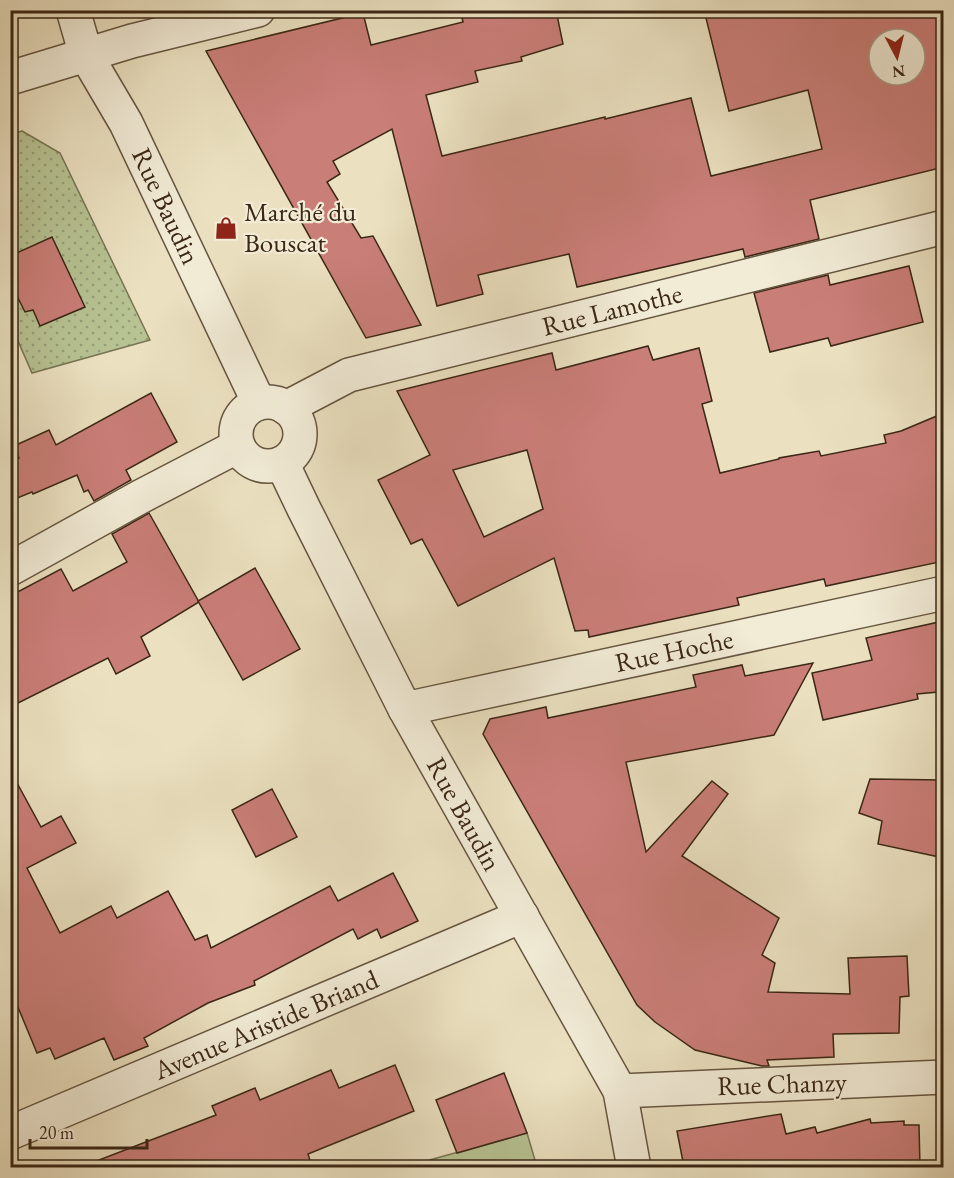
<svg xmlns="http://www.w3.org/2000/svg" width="954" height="1178" viewBox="0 0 954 1178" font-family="'EB Garamond',serif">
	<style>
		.grass { fill: #b7c393; stroke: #787554; stroke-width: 1.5 }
		.garden { fill: url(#garden-dots); stroke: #787554; stroke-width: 1.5 }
		.building { fill: #ca7e78; stroke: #3a2715; stroke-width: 1.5; fill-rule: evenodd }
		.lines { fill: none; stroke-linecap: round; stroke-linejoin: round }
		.minor-casing { stroke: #665640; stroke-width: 36 }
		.minor { stroke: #f2ecd7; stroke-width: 33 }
		.labels { text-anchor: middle; stroke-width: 4.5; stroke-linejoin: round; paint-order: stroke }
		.street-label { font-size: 27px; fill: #3a2715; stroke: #f2ecd7 }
		.poi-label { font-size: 27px; fill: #3a2715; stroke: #f2ecd7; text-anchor: start }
	</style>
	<defs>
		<pattern id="garden-dots" width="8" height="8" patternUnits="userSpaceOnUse" patternTransform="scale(1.5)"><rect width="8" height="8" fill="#b7c393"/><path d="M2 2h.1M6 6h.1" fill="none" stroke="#969e77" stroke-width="1.8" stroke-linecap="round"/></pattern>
	</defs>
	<rect width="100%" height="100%" fill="#ebe1c1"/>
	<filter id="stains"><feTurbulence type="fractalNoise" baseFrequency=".00333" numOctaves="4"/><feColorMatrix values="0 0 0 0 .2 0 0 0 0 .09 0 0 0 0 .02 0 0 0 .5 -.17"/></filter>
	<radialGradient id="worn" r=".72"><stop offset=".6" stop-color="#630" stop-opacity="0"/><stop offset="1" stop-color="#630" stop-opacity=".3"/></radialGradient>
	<polygon class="grass" points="527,1133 537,1167 404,1167"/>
	<polygon class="garden" points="22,131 60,153 150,340 32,373 11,325 10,134"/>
	<g class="building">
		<path d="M460 10H556L563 44 521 57 522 61 475 71 478 82 426 95 442 156 605 117V119L691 98 711 176 822 149 808 90 729 111 704 10H935L944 44V167L810 200 819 239 745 257 743 249 577 287 569 254 478 275 483 294 437 306 392 129 333 161 340 174 327 182 361 238 373 236 421 325 366 338 206 51 363 13 371 45 463 22ZM879 39H915V75H879Z"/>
		<polygon points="52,237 85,307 40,326 33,310 25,312 10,282 10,256"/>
		<polygon points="909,266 923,322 831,346 828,338 770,352 754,293 828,275 830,285"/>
		<path d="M648 346 653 360 699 348 712 401 702 404 720 473 779 459V458L819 451 821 456 886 443 884 435 901 431 944 413V561L826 586 824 579 737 598 739 605 589 637 588 630 575 631 554 558 458 606 422 539 411 544 378 480 430 455 397 391 552 353 556 370ZM527 450 543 509 484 537 453 470Z"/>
		<polygon points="151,393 177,442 126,470 131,480 94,501 88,490 84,492 77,475 33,494 32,492 10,501 10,462 19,458 14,446 49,430 56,445"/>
		<polygon points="149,513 199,602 141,637 150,656 116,674 108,658 10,707 10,596 61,569 73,591 127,562 112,534"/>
		<polygon points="255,568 300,649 243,680 198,601"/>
		<polygon points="939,622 944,643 944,685 937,686 938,692 917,694 918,699 823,720 812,673 872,660 866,638"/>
		<polygon points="813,663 774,735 626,762 646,852 712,781 728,794 682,856 779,918 762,955 775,963 768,992 850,994 848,958 907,956 909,996 900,997 899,1033 833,1034 834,1057 767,1060 769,1066 762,1066 695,1050 655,1022 637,1005 483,734 490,719 546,707 548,718 696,687 693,675 742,665 745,676"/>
		<polygon points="10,770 41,827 61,816 76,843 27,868 60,933 111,906 117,918 168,891 195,940 207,935 211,948 330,886 338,901 393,873 418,921 381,938 377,929 358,939 353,929 254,981 255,985 208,1003 144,1038 148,1046 114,1060 104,1038 55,1059 50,1048 37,1053 10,988"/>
		<polygon points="870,779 944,780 944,858 878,844 882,821 859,813"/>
		<polygon points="272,789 297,837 256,857 232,810"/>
		<polygon points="395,1065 414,1111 308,1154 312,1167 86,1167 86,1165 216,1115 212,1106 255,1088 260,1100 331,1070 339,1088"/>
		<polygon points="504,1073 527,1133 457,1153 436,1100"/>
		<polygon points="781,1114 786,1134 815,1127 817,1133 870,1119 871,1123 904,1121 904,1125 919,1125 920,1167 684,1167 677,1131"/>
	</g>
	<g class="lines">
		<g class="minor-casing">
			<g id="minor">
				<polyline points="73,10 86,55 126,123 259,403"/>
				<polyline points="10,78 132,41 258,10"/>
				<circle cx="268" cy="434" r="32"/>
				<polyline points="286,408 349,375 944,227"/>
				<polyline points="282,463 304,509 405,709 620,1091 634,1168"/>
				<polyline points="10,569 140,497 238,446"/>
				<polyline points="405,709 944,593"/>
				<polyline points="620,1091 944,1077"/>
				<polyline points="10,1133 522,916"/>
			</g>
		</g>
		<use href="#minor" class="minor"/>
	</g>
	<defs>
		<g id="shop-bare" transform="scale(1.8)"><path d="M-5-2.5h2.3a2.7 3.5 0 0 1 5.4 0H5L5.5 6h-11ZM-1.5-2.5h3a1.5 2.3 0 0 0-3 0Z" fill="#8f2418" stroke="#f2ecd7" stroke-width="2.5" paint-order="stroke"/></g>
	</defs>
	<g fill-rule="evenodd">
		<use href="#shop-bare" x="226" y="228"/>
	</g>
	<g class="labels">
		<g class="street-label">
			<text transform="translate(166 206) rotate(65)" y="9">Rue Baudin</text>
			<text transform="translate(612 310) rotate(-14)" y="9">Rue Lamothe</text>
			<text transform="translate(674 651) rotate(-12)" y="9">Rue Hoche</text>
			<text transform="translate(464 814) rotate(61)" y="9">Rue Baudin</text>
			<text transform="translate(266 1025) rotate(-23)" y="9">Avenue Aristide Briand</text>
			<text transform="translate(782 1084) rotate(-2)" y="9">Rue Chanzy</text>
		</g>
		<g class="poi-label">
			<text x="244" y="221">Marché du<tspan x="244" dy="31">Bouscat</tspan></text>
		</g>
	</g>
	<rect width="954" height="1178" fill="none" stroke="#ebe1c1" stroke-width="36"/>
	<rect x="12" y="12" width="930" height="1154" fill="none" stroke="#3a2715" stroke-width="3"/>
	<rect x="18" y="18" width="918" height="1142" fill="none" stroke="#3a2715" stroke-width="1.5"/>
	<g transform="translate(897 57) rotate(173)"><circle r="28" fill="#f2ecd7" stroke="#a89d89" stroke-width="1.5"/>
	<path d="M0-4.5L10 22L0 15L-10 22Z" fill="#8f2418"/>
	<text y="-9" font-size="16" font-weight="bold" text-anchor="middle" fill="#3a2715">N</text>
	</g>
	<path d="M30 1139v9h117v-9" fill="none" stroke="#3a2715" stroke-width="3"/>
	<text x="39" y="1139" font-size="18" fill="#3a2715" stroke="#f2ecd7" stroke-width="4.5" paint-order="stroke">20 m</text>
	<rect width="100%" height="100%" filter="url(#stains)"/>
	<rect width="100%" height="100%" fill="url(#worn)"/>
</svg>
